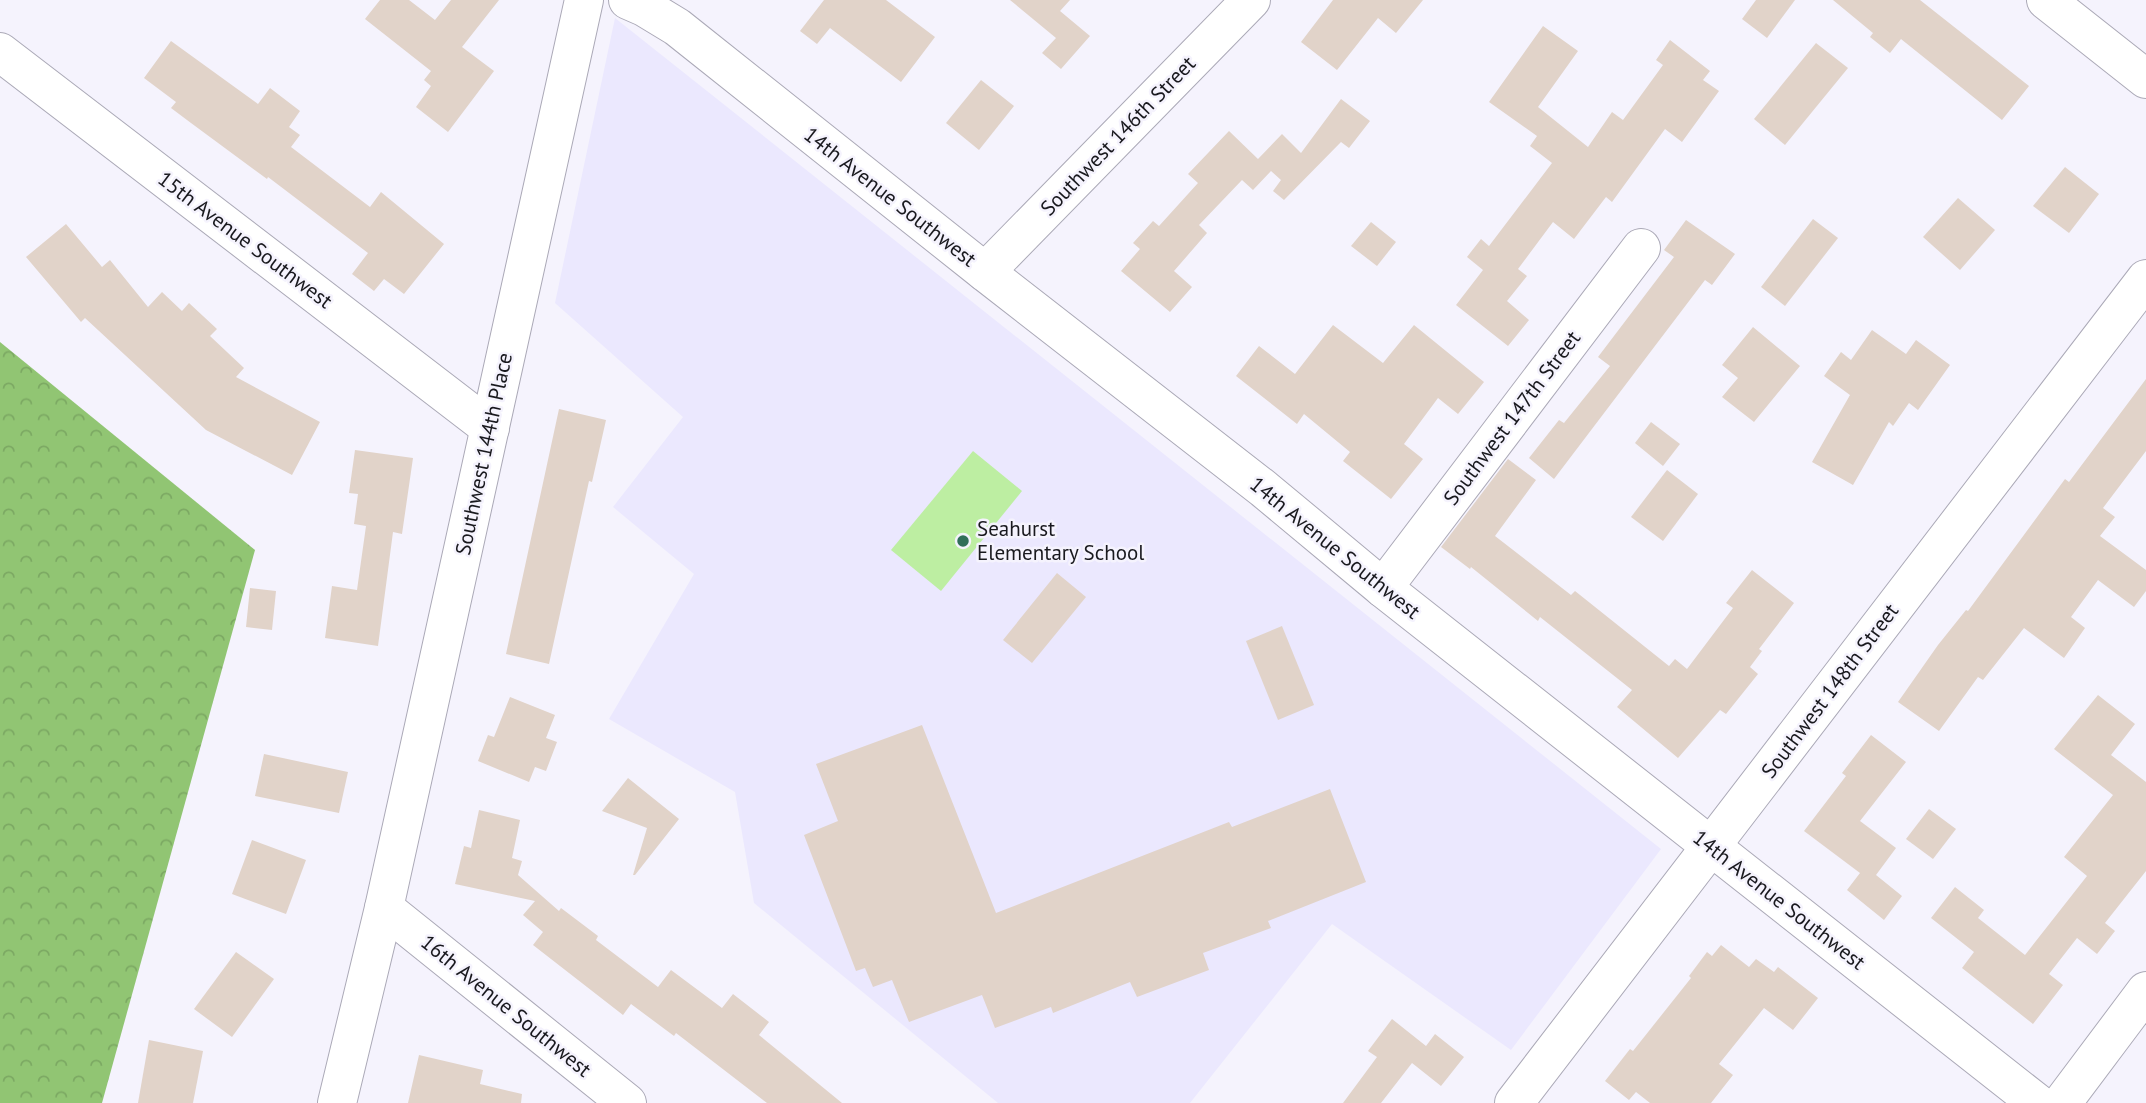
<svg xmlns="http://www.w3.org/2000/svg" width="2146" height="1103" viewBox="0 0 2146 1103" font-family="'PT Sans',sans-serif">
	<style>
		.built { fill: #ebe8fe }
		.forest { fill: url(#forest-crowns) }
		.park { fill: #bdeea2 }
		.building { fill: #e1d3c9 }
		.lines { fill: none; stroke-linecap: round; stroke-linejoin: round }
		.minor-casing { stroke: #aba9b7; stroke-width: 40 }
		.minor { stroke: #fff; stroke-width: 38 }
		.poi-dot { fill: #316e59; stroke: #f5f3fd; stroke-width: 2.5 }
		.labels { text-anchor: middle; stroke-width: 5; stroke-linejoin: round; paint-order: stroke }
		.street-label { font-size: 21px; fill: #19191e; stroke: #f5f3fd }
		.poi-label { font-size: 21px; fill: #19191e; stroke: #f5f3fd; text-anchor: start }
	</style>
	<defs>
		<pattern id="forest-crowns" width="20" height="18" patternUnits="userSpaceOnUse" patternTransform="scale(1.75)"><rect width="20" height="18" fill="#91c573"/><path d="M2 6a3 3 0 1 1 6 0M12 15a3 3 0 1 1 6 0" fill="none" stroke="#7ca963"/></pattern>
	</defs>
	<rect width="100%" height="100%" fill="#f5f3fd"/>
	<polygon class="built" points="615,18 1661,849 1511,1050 1332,924 1190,1103 998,1103 754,903 735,792 609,719 694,574 613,507 683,417 555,303"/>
	<polygon class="forest" points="0,342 255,550 102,1103 0,1103"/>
	<polygon class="park" points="973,451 1022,491 941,591 891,550"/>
	<g class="building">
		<polygon points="380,0 409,0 435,20 451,0 499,0 462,47 494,71 448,132 416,107 431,86 424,80 431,71 365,19"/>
		<polygon points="824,0 886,0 935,37 901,82 830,28 817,44 800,31"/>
		<polygon points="1010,0 1070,0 1060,11 1090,36 1061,69 1042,53 1056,38"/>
		<polygon points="1333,0 1423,0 1396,33 1378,18 1337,70 1301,42"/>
		<polygon points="1756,0 1795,0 1767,38 1742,19"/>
		<polygon points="1833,0 1920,0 2029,86 2002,120 1901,39 1890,53 1870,37 1873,33"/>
		<polygon points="1543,26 1578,51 1538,107 1588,147 1612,112 1623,120 1663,65 1656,60 1670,40 1710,71 1703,80 1719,91 1682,142 1665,129 1612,202 1606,197 1574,239 1553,222 1518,269 1527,276 1507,301 1529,320 1508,346 1456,305 1483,270 1467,257 1481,239 1489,246 1552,163 1530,146 1537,136 1489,102"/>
		<polygon points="171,41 258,104 270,88 300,111 289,127 300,135 291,147 370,207 381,192 444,244 404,294 384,279 374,291 352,274 368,253 268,177 267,179 191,123 171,108 176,102 144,78"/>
		<polygon points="1816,43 1848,68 1785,145 1754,119"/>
		<polygon points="981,80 1014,106 979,150 946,123"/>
		<polygon points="1341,99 1370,121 1349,148 1341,142 1284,200 1273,191 1281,180 1271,171 1253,190 1242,180 1199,225 1207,233 1174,271 1192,287 1170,312 1121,271 1140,249 1133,243 1153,221 1159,226 1198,183 1188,174 1229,131 1258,159 1282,134 1301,153"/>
		<polygon points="2065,167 2099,194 2069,233 2033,206"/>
		<polygon points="1958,198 1995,230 1960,270 1923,237"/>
		<polygon points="1813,219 1838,238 1785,306 1761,287"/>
		<polygon points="1686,220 1735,254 1712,285 1705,280 1554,479 1529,458 1559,420 1564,423 1610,366 1598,357 1674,257 1664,250"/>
		<polygon points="1371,222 1396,242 1377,266 1351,246"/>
		<polygon points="66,224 102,267 110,260 148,307 162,292 182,311 189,303 217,329 210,336 244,368 236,377 320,422 292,475 206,430 85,318 81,322 26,257"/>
		<polygon points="1333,325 1383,363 1414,325 1484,382 1458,414 1438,398 1404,444 1423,459 1391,499 1343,461 1350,452 1304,414 1297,424 1236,376 1259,346 1295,374"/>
		<polygon points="1753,327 1800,366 1754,422 1722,397 1738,378 1722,365"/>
		<polygon points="1872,330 1906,354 1916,340 1950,365 1918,410 1909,403 1893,426 1889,422 1853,485 1812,462 1850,395 1824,376 1841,352 1851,360"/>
		<polygon points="2146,379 2146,451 2103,508 2115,517 2100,536 2146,570 2146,591 2134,607 2098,580 2071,617 2085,628 2064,658 2024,628 1983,680 1978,677 1939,731 1898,702 1938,645 1966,610 1968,611 2065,479 2069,482"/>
		<polygon points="559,409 606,420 592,482 589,481 549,664 506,654"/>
		<polygon points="1651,422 1680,444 1663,466 1635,443"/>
		<polygon points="355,450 413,458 402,534 393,532 378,646 325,638 332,586 357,590 366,526 354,524 358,494 349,493"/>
		<polygon points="1508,459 1536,480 1495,536 1571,595 1575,591 1669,666 1675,659 1687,669 1733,608 1726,603 1752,570 1794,603 1759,649 1762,651 1750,667 1758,674 1726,714 1720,710 1678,758 1617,707 1632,690 1540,617 1538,621 1471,567 1470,569 1441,547"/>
		<polygon points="1667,470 1698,494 1663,541 1631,517"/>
		<polygon points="1057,573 1086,597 1032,663 1003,640"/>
		<polygon points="250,588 276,591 272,630 246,627"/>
		<polygon points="1282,626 1314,705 1278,720 1246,641"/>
		<polygon points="2098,695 2135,724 2111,755 2146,782 2146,871 2105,923 2115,931 2097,954 2077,938 2049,974 2063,985 2033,1024 1962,968 1974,952 1931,918 1955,887 1984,910 1978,918 2025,955 2087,876 2064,857 2113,795 2054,749"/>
		<polygon points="510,697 555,715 546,738 557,742 546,771 535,767 529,782 478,761 488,735 494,737"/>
		<polygon points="922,725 996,913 1229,822 1232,827 1330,789 1366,882 1268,921 1271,928 1203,953 1209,970 1137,997 1130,982 1053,1013 1051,1007 995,1028 982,995 909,1022 892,980 873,987 865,968 856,971 804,835 838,821 816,764"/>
		<polygon points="1871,735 1906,762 1860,821 1896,848 1876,875 1902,896 1884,920 1847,890 1860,873 1804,831 1846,776 1842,773"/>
		<polygon points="264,754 348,772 339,813 255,796"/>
		<polygon points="628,778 679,819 635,875 633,875 647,828 602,811"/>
		<polygon points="1929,809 1956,829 1933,859 1906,839"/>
		<polygon points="479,810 520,820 512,858 522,861 518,875 559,911 561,908 598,936 596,940 658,987 671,970 722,1008 733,994 769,1022 759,1035 842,1103 767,1103 676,1033 674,1036 631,1004 623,1015 533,945 543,932 523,915 535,901 455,884 464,846 471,848"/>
		<polygon points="252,840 306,860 286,914 232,894"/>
		<polygon points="1721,945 1749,967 1756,959 1774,972 1778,967 1818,998 1793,1030 1764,1008 1719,1064 1733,1075 1711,1103 1650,1103 1636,1092 1629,1100 1605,1081 1630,1049 1633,1051 1691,978 1689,976 1707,952 1712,956"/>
		<polygon points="236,952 274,979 232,1037 194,1009"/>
		<polygon points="1392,1019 1426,1046 1435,1034 1464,1057 1441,1086 1412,1063 1381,1103 1343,1103 1377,1057 1368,1051"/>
		<polygon points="149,1040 203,1051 193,1103 138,1103"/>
		<polygon points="419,1055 483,1070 480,1084 522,1094 521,1103 408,1103"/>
	</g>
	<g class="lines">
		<g class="minor-casing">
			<g id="minor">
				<polyline points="628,0 644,7 677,27 985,272 1264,489 1383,588 2037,1103"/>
				<polyline points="2046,0 2146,79"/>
				<polyline points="0,52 490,428"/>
				<polyline points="985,272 1251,0"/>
				<polyline points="1383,588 1641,248"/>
				<polyline points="384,908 627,1103"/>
				<polyline points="337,1103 384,908 584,0"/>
				<polyline points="1514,1103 2146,279"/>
				<polyline points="2062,1103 2146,991"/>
			</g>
		</g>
		<use href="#minor" class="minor"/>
	</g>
	<circle class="poi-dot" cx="963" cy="541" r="7"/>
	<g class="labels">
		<g class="street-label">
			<text transform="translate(1118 136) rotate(-46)" y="7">Southwest 146th Street</text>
			<text transform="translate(890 197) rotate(38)" y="7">14th Avenue Southwest</text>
			<text transform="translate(245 240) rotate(37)" y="7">15th Avenue Southwest</text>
			<text transform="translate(1512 418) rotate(-53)" y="7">Southwest 147th Street</text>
			<text transform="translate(484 454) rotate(-78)" y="7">Southwest 144th Place</text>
			<text transform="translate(1335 548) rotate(39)" y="7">14th Avenue Southwest</text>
			<text transform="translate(1830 691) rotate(-53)" y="7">Southwest 148th Street</text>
			<text transform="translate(1779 900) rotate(38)" y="7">14th Avenue Southwest</text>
			<text transform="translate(506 1006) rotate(39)" y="7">16th Avenue Southwest</text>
		</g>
		<g class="poi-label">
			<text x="977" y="536">Seahurst<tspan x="977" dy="24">Elementary School</tspan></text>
		</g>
	</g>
</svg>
